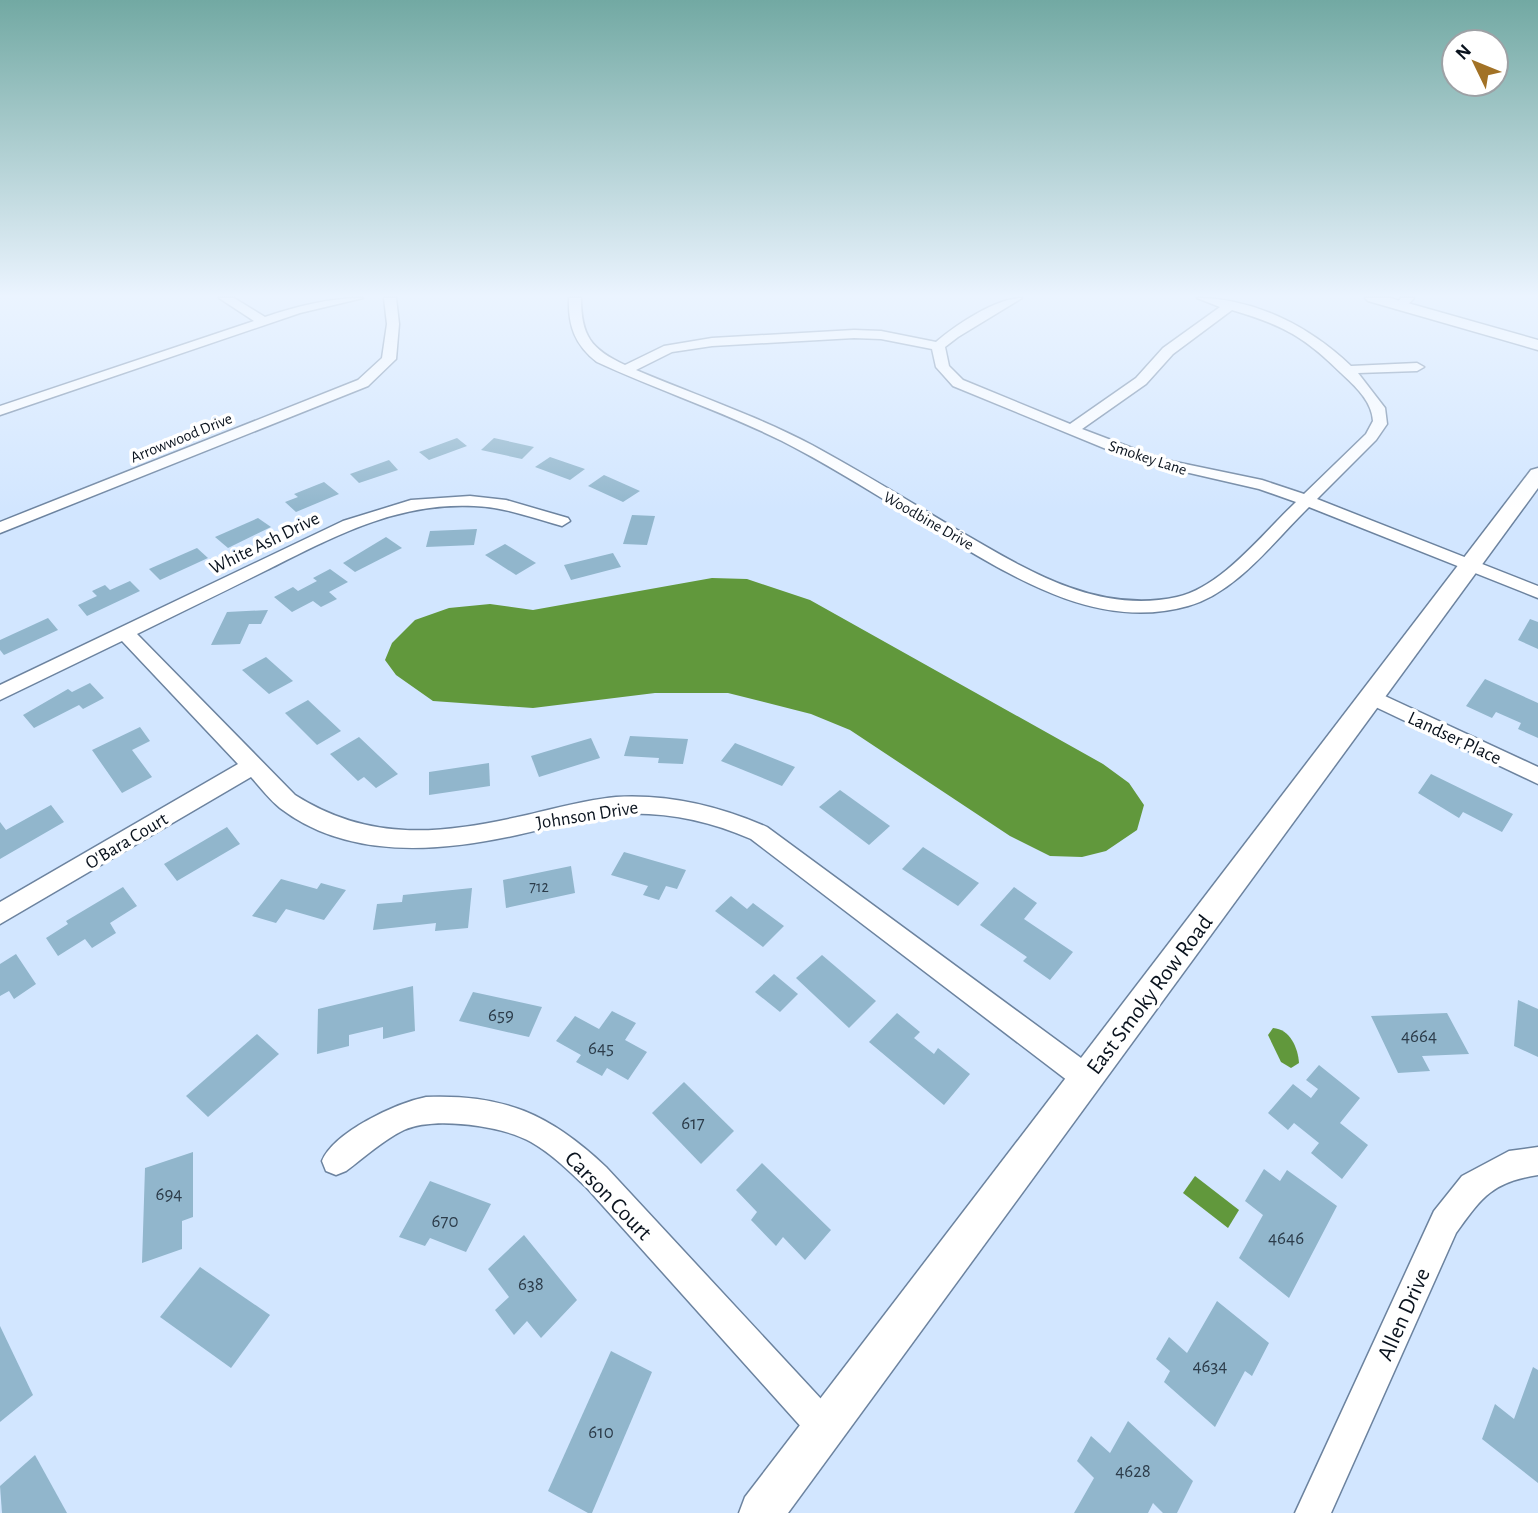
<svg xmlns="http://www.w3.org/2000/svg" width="1538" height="1513" viewBox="0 0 1538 1513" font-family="'Alegreya Sans',sans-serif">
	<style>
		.water { fill: #61983c }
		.building { fill: #91b6cc }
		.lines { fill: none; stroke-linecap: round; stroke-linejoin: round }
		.minor-casing { stroke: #6c839f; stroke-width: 3 }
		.tertiary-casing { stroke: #6c839f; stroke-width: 3 }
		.minor { fill: #fff; fill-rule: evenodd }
		.tertiary { fill: #fff; fill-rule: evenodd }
		.labels { text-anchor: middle; stroke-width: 7; stroke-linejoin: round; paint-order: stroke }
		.far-street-label { font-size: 16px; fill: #0a131e; stroke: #fff }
		.number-label { font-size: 16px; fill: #2c3c4a }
		.street-label { font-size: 19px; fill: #0a131e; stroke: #fff }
		.near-number-label { font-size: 19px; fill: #2c3c4a }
		.near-street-label { font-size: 23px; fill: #0a131e; stroke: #fff }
	</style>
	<rect width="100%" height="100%" fill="#d2e6ff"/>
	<g class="water">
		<polygon points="712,578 747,579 810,600 1103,764 1129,783 1144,805 1137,830 1106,851 1082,857 1050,856 1010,836 850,730 811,714 728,693 655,693 533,708 433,701 396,675 385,660 392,643 415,620 449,608 490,604 533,610"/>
		<path d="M1273 1028C1290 1029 1298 1048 1299 1063L1291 1068 1281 1062 1268 1035Z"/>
		<polygon points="1195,1176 1239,1210 1228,1228 1183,1193"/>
	</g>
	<g class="building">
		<polygon points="457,438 467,446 429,460 419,452"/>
		<polygon points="494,438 534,447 522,459 481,450"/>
		<polygon points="550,457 585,469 570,480 535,467"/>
		<polygon points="389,460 398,470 359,483 350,474"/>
		<polygon points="604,475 640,491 623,502 588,486"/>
		<polygon points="324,482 339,494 296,512 285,502 298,497 294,494"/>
		<polygon points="632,515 655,516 647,545 623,544"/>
		<polygon points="258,518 271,527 228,548 215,537"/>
		<polygon points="477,529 474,545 426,547 430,531"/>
		<polygon points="386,537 402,548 355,572 343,563"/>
		<polygon points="505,544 536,563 516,575 485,555"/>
		<polygon points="197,548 208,558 160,580 149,569"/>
		<polygon points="613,553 621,567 571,580 564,565"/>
		<polygon points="330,569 348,582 329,592 337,599 321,607 313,601 292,612 274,597 293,587 298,591 317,581 313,578"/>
		<polygon points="130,581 140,591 87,616 78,605 97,596 92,591 105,585 110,590"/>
		<polygon points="268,610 261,624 249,624 240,644 211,645 227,612"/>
		<polygon points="48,618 58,630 4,655 0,650 0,640"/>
		<polygon points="1530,619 1538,622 1538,649 1518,640"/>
		<polygon points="266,657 293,681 269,694 242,670"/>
		<polygon points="1485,679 1538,703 1538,738 1518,729 1521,723 1496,712 1492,718 1466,706"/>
		<polygon points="90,683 104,698 83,709 79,705 34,728 23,715 68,689 72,692"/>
		<polygon points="308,700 341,731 317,745 285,713"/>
		<polygon points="140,727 150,741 132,750 152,777 122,793 92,750"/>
		<polygon points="630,736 688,739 683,764 658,763 659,758 624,756"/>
		<polygon points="359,737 398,774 376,788 364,777 358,781 330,754"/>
		<polygon points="591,738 600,758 539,777 531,756"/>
		<polygon points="735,743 795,767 782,786 721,761"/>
		<polygon points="489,763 490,786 429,795 429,772"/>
		<polygon points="1431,774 1513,814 1502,832 1463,812 1459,818 1418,793"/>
		<polygon points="840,790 890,826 869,845 819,807"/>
		<polygon points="51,805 64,822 0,859 0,822 6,830"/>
		<polygon points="227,827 240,844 177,881 164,864"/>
		<polygon points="923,847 979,883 958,906 902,869"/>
		<polygon points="624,852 686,870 677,889 666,886 659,900 643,895 648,886 611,875"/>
		<polygon points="571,866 575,893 506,908 503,880"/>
		<polygon points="281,879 317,889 321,883 346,890 324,920 286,909 276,923 252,916"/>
		<polygon points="123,887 137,906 110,923 116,933 92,948 85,939 58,956 46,938 68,924 66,921"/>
		<polygon points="1014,887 1037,903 1024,919 1073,952 1050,980 1023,961 1027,957 980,925"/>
		<polygon points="472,888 468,928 435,931 436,923 373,930 377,904 402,902 403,895"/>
		<polygon points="731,896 747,909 753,903 784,926 763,947 715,911"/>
		<polygon points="16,954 36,984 14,999 9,991 0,996 0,964"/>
		<polygon points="822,955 876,1001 849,1028 796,978"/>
		<polygon points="774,974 798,994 780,1012 755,992"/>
		<polygon points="413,986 415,1031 383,1039 383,1027 349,1035 349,1046 317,1054 318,1009"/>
		<polygon points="473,992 542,1007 529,1037 459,1021"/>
		<polygon points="1518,1000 1538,1009 1538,1057 1514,1046"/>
		<polygon points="612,1011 636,1023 625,1040 647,1052 628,1080 607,1068 602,1076 576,1062 581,1055 556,1041 575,1016 599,1029"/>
		<polygon points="897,1013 920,1032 914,1038 934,1054 938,1048 970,1074 944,1105 869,1042"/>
		<polygon points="1447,1013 1469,1054 1422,1056 1430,1071 1398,1073 1371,1016"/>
		<polygon points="257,1034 279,1054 208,1117 186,1096"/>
		<polygon points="1319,1065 1360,1098 1340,1123 1368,1145 1342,1179 1311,1153 1319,1143 1294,1123 1288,1130 1268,1113 1293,1084 1311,1098 1318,1089 1306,1080"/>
		<polygon points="684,1082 734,1131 701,1164 652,1113"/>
		<polygon points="193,1152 193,1217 182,1221 182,1249 142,1263 145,1168"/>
		<polygon points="762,1163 831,1230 805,1260 783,1237 776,1246 751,1220 757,1212 736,1190"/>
		<polygon points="1264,1169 1280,1181 1287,1170 1337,1206 1289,1298 1239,1258 1263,1215 1245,1201"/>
		<polygon points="430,1181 491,1204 466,1252 430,1238 425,1246 399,1237"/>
		<polygon points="524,1235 577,1300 541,1338 527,1321 514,1335 495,1310 509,1297 488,1269"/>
		<polygon points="200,1267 270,1315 231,1368 160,1317"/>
		<polygon points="1217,1301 1269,1343 1252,1376 1245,1371 1215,1427 1164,1382 1170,1371 1156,1359 1169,1337 1187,1353"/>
		<polygon points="0,1326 33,1395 0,1422"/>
		<polygon points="611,1351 652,1372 592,1513 588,1513 548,1491"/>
		<polygon points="1533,1367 1538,1370 1538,1483 1482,1439 1495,1404 1514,1419"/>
		<polygon points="1128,1421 1193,1481 1177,1513 1163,1513 1153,1503 1148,1513 1074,1513 1094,1478 1077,1461 1091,1436 1110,1453"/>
		<polygon points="35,1455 67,1513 2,1513 0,1486"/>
	</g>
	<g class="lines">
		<g class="minor-casing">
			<g id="minor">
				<path d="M219 298H234L265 317C297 306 329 298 363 298L300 313 0 415V406L254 321Z"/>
				<polygon points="384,298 396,298 399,324 396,359 368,386 0,533 0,522 358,380 382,358 387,324"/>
				<path d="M569 298H581C581 336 591 349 625 365L664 346 712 338 854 330 881 331 936 342C957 324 996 298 1022 298L958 337 945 347 949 366 963 380 1070 424 1136 378 1163 348 1220 307 1197 298C1255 298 1310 327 1351 366L1417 363 1424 367 1417 371 1358 373 1385 408 1387 424 1376 440 1317 499 1538 586V598L1309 507C1273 542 1237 592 1188 606 1097 632 1012 576 937 532 886 501 835 468 782 441 722 411 657 390 597 362 575 345 568 326 569 298ZM1232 310C1283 325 1305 337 1341 373 1355 386 1372 401 1373 421L1366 434 1304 494 1262 480 1161 459 1082 429 1146 384 1173 354ZM854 338 881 339 932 349 936 367 953 386 1133 460 1259 489 1296 502C1263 533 1222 587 1177 597 1095 615 1022 567 954 528 907 500 860 471 812 445 755 415 695 395 636 370L672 352 712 346Z"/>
				<polygon points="1401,298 1414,298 1404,309 1396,309 1394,306"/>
				<path d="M470 496 506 500 568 518 570 521 562 526C532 518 505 507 474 506 397 502 333 537 267 570 223 592 180 613 137 634L295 795C371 843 442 834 527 815 556 808 586 800 616 797 669 794 719 806 767 827L1096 1069 1100 1078 1096 1087 1086 1091 1076 1087 751 839C708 820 663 811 616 814 582 817 550 828 517 835 439 852 348 860 280 808 269 799 260 787 251 777L0 924V902L238 764 122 641 0 700V685L343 521 411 500Z"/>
				<polygon points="1372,690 1538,767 1538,784 1365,702 1362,697 1365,692"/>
				<path d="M426 1097C504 1094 550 1114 606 1167L836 1415 841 1427 836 1439 824 1444 812 1439 586 1187C569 1171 552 1154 531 1142 503 1126 434 1116 404 1130 383 1140 365 1157 346 1171L336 1175 326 1171 322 1161C334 1132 396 1103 426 1097Z"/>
				<path d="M1538 1147V1175C1492 1182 1482 1197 1456 1233L1331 1513H1295L1434 1211 1462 1176 1509 1151Z"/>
			</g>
		</g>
		<g class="tertiary-casing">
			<g id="tertiary">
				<polygon points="1365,298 1390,298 1538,340 1538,350 1368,301"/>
				<polygon points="1538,468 1538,488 788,1513 739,1513 745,1497 1531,470"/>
			</g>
		</g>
		<use href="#minor" class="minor"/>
		<use href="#tertiary" class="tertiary"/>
	</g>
	<linearGradient id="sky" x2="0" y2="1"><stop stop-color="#72a9a3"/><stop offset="0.58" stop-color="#ebf4ff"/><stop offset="1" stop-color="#ebf4ff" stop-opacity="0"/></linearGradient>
	<rect width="1538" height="510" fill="url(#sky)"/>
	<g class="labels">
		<g class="far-street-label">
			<text transform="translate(181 437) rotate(-22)" y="6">Arrowwood Drive</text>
			<text transform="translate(1148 457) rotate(18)" y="6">Smokey Lane</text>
			<text transform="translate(929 520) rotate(30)" y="6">Woodbine Drive</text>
		</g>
		<g class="number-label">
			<text x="539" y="892">712</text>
		</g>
		<g class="street-label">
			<text transform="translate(264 542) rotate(-26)" y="7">White Ash Drive</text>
			<text transform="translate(1455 737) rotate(25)" y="7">Landser Place</text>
			<text transform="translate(587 814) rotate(-9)" y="7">Johnson Drive</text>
			<text transform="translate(126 840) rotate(-31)" y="7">O'Bara Court</text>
		</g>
		<g class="near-number-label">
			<text x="501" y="1021">659</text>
			<text x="1419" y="1042">4664</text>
			<text x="601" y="1054">645</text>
			<text x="693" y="1129">617</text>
			<text x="169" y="1200">694</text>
			<text x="445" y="1227">670</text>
			<text x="1286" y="1244">4646</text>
			<text x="531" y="1290">638</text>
			<text x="1210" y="1372">4634</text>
			<text x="601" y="1438">610</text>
			<text x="1133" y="1477">4628</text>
		</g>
		<g class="near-street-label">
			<text transform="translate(1149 994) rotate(-53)" y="8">East Smoky Row Road</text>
			<text transform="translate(609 1195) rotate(46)" y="8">Carson Court</text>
			<text transform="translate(1403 1314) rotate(-66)" y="8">Allen Drive</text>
		</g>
	</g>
	<g transform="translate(1475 63) rotate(313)"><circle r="33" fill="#ffffff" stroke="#9da1a5" stroke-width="2"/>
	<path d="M0-5L12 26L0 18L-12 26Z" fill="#a27226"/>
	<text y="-10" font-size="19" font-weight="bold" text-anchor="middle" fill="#0a131e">N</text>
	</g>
</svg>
